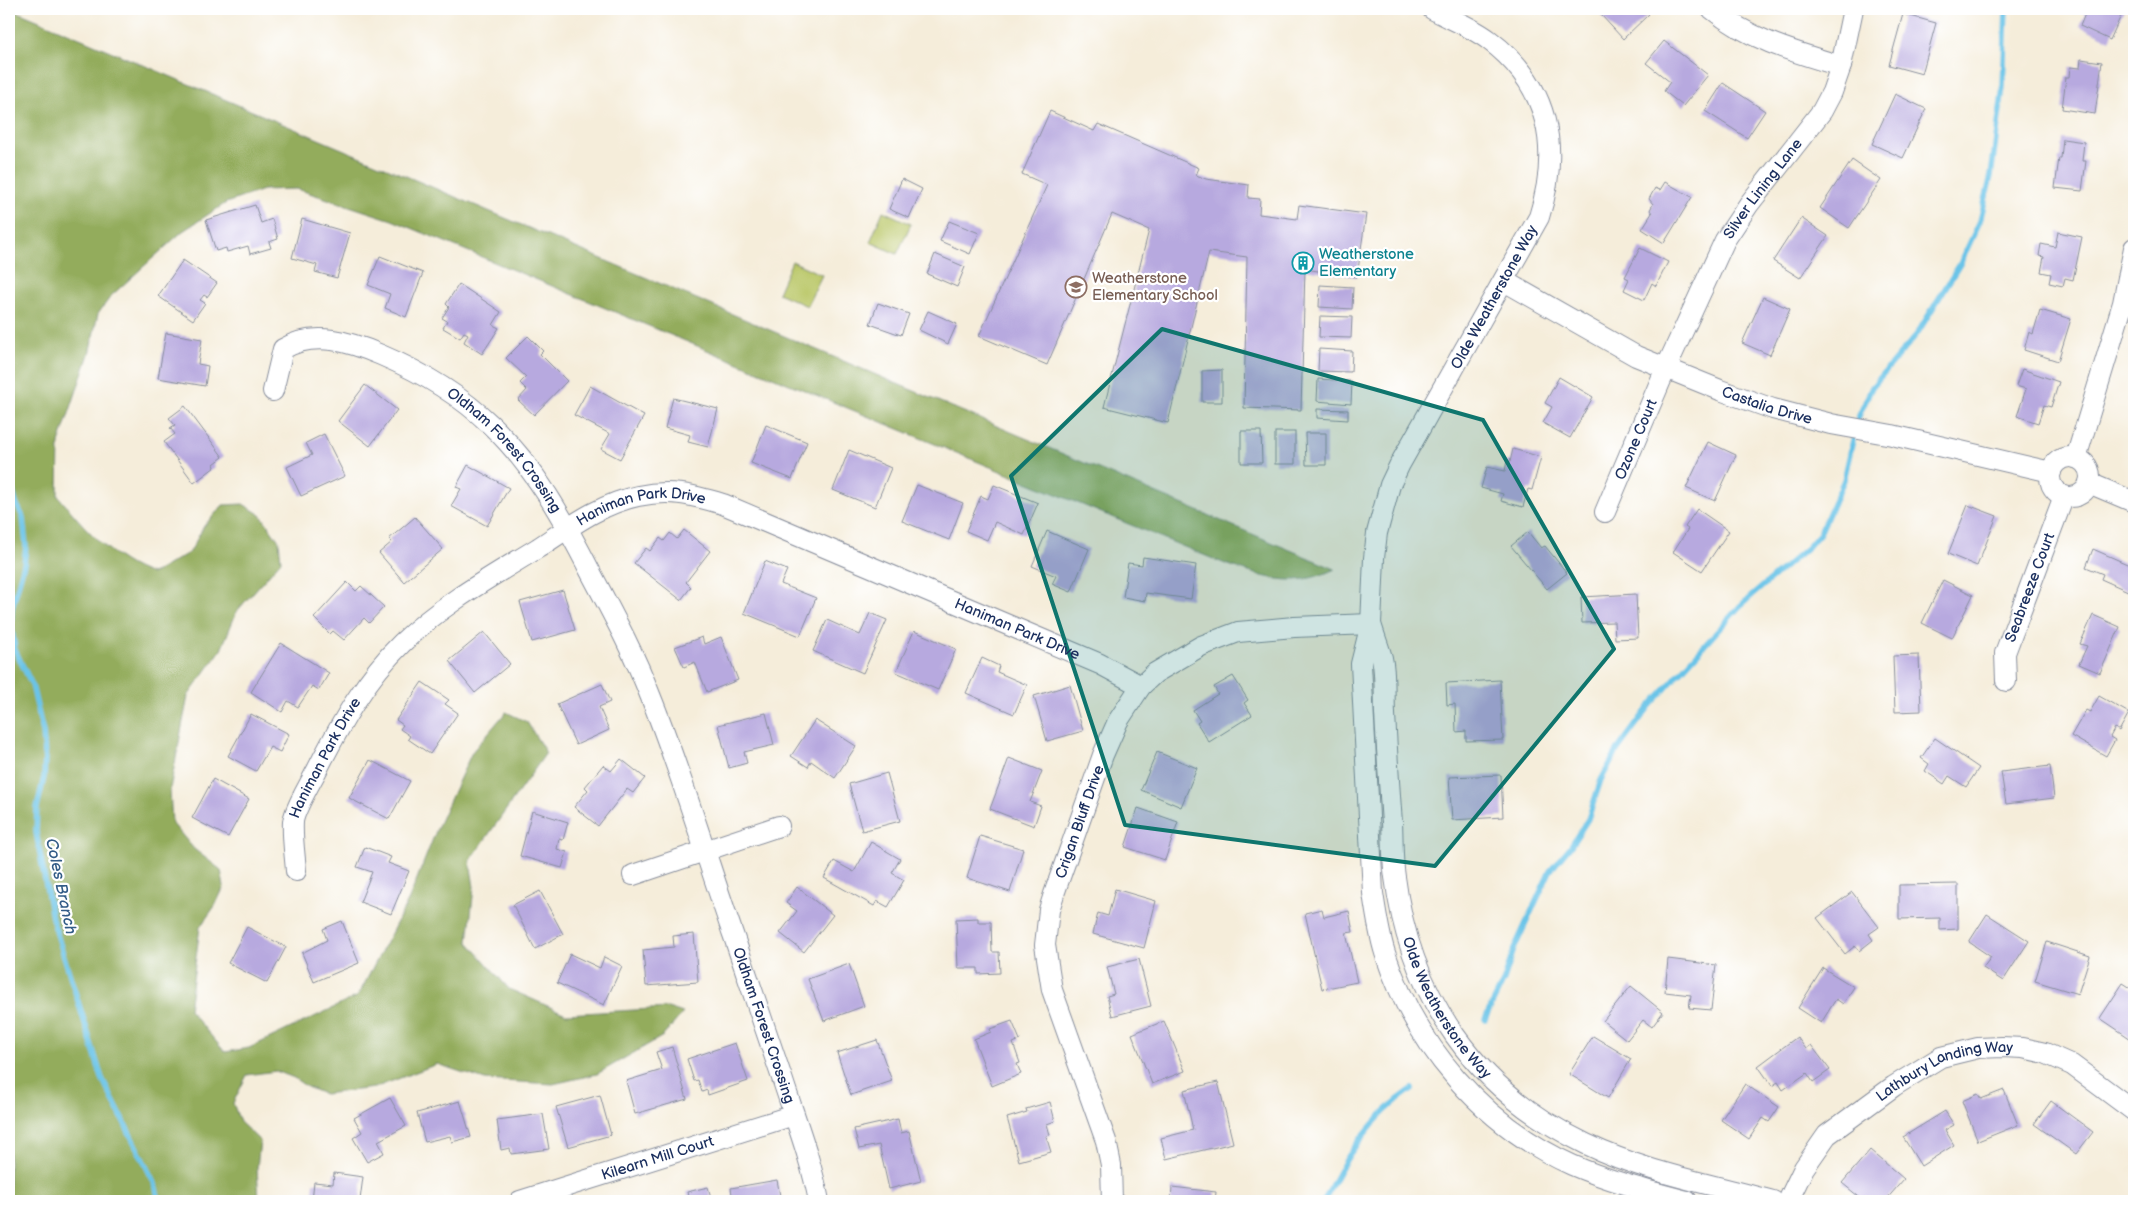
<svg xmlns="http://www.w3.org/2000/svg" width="2143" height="1210" viewBox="0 0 2143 1210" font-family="'Balsamiq Sans',sans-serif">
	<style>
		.green { fill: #bac768; stroke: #6a7b63 }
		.forest { fill: #93ac5c; stroke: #576e5d }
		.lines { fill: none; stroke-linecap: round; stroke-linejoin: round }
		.stream { stroke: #6bc4e8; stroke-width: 5.5 }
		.building { fill: #b7a9df }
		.street-casing { stroke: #888e9c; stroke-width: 22 }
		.street { stroke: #fff; stroke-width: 20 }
		.marked { fill: #0f766e; fill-opacity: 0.2; stroke: #0f766e; stroke-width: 4; stroke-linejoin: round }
		.labels { text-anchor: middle; stroke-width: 4.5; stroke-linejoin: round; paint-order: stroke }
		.street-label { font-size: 15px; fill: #1b2f5e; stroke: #fff }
		.culture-label { font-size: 15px; fill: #0d838f; stroke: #fff; text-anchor: start }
		.education-label { font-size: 15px; fill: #785e54; stroke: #fff; text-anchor: start }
		.water-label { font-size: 16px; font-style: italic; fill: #335c87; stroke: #fff }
	</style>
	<rect width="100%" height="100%" fill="#fff"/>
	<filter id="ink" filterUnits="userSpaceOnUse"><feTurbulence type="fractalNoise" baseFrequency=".02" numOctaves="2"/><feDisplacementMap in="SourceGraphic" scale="10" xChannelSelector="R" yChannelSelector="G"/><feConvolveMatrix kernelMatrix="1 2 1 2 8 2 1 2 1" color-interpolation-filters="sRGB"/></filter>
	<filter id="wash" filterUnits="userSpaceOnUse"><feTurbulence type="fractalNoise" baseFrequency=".0096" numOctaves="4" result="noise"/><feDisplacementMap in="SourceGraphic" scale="20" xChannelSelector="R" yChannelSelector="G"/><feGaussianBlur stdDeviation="1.12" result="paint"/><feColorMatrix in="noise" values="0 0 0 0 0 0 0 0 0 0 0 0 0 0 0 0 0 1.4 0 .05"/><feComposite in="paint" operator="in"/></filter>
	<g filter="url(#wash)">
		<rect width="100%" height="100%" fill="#f5edda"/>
		<g class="green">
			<polygon points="883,211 911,224 897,254 870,242"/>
			<polygon points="792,261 822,275 807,306 778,293"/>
		</g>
		<path class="forest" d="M9 9H11L1335 569C1293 590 1263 577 1223 563L392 220 297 189 263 190 226 203 183 231 111 296 98 314 89 354 59 443 58 496C84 527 112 561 152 574L190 552 204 526 223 505 243 504 261 515 279 541 281 561 237 611 221 650 188 696 170 789 172 823 194 849 221 870 224 887 215 906 200 927 189 1010 225 1052 249 1048 358 996 409 899 438 826 472 752 506 712 527 722 546 753 470 861 474 887 468 942 509 989 566 1014 668 1008 683 1013 663 1036 597 1074 553 1084 485 1080 437 1064 374 1088 324 1094 307 1087 294 1078 276 1071 247 1075 233 1103 240 1122 260 1141 257 1168 259 1201H9Z"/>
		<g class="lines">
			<g class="stream">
				<polyline points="9,477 16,503 23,517 26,546 24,564 12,608 11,624 15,650 32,685 43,732 45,756 44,777 37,808 36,832 52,918 102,1078 155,1184 159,1201"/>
				<polyline points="1485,1019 1504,980 1514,949 1550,871 1570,847 1588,819 1601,780 1618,749 1649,707 1740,606 1808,547 1820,533 1844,480 1858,418 1872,387 1917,334 1960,264 1980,221 1991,176 2003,87 2006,9"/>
				<path d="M1324 1201C1343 1159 1373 1115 1412 1089"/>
			</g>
		</g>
		<g id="blocks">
			<g class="building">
				<polygon points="1607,9 1644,9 1649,14 1623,39 1601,15"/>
				<polygon points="2082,9 2124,9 2110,40 2080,26 2085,14 2081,12"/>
				<polygon points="1903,14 1936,23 1922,74 1889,65"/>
				<polygon points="1664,41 1708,75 1683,106 1664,91 1670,82 1646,63"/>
				<polygon points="2081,59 2102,62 2095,114 2062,109 2066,77 2069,77 2070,67 2080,68"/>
				<polygon points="1723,83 1765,111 1747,138 1705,111"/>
				<polygon points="1895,94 1926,109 1903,158 1872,144"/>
				<polygon points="1050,111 1094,131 1098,124 1199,168 1196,175 1206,179 1249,185 1248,198 1260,199 1259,214 1297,219 1299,205 1366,214 1357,277 1305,269 1301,410 1244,408 1247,257 1209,252 1168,423 1104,407 1149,230 1112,214 1047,365 979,336 1047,185 1022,174"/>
				<polygon points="2063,139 2084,142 2082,161 2086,161 2082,191 2055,188 2059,158 2061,158"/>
				<polygon points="1852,160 1881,180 1849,228 1820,208"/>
				<polygon points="902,179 922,189 909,218 889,209"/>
				<polygon points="1665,182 1692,197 1664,243 1642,229 1652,213 1650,210 1653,204 1649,199 1655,188 1660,190"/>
				<polygon points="255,205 261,223 272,219 278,239 269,242 271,248 250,254 248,246 227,252 226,248 216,251 206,220"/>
				<polygon points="1801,218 1828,236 1800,278 1773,261"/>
				<polygon points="302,219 350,233 337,278 315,272 317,265 292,258"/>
				<polygon points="949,221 979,233 970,254 940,241"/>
				<polygon points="2058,232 2082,237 2073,280 2065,278 2063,286 2049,283 2051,274 2041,272 2044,257 2039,256 2041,244 2055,247"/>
				<polygon points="1640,248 1668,262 1656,286 1652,283 1644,300 1624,290 1629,279 1625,277"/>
				<polygon points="935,254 965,267 957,287 927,274"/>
				<polygon points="380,256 423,273 406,317 385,308 390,294 368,285"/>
				<polygon points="183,260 217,283 207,297 204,295 200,300 205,303 193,320 158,296"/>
				<polygon points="459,284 501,312 493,325 499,328 482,354 464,342 468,334 464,332 460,338 443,328 447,321 442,318 449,307 446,304"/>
				<polygon points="1320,285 1353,287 1352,309 1319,307"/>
				<polygon points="1763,297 1790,309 1770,355 1742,343"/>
				<polygon points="878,303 909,314 901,335 870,324"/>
				<polygon points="2040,310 2071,319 2058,361 2024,350 2029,332 2033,334"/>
				<polygon points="928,311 957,324 948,344 919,330"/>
				<polygon points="1320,316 1352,317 1351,338 1319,337"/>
				<polygon points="166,333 202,339 198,364 208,366 205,386 158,378"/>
				<polygon points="528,336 543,351 540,354 567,381 534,415 518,400 527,390 520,383 526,377 506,358"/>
				<polygon points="1319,349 1352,351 1351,372 1318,371"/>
				<polygon points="2022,369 2059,382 2051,407 2044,405 2038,423 2017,416 2026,389 2016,386"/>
				<polygon points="1222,370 1222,402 1202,402 1202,371"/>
				<polygon points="1559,377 1593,397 1570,438 1543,423 1552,407 1545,403"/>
				<polygon points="1318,379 1352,381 1351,404 1317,401"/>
				<polygon points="365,385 397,410 370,446 338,421"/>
				<polygon points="590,386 644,416 620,459 601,449 610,434 574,415"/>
				<polygon points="673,398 718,409 708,447 688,442 690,435 665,428"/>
				<polygon points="185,406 223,457 214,464 215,467 194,483 164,442 175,434 170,428 175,425 169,418"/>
				<polygon points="1317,409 1348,410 1348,420 1317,418"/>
				<polygon points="766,425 807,442 792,479 751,463"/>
				<polygon points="1241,431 1261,431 1262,463 1241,463"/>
				<rect x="1275" y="432" width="20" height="32"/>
				<polygon points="1305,433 1326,433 1326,465 1306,465"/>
				<polygon points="324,434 345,476 301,496 287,467 312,455 306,443"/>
				<polygon points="1708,442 1736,455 1715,501 1686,488"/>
				<polygon points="1513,449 1541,457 1532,490 1528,489 1523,507 1501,501 1503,494 1481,488 1487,467 1505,471 1507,461 1510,462"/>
				<polygon points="849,450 891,468 875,507 833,490"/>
				<polygon points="468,465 509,488 487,526 451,506 461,489 456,487"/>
				<polygon points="917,485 963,503 949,540 902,521"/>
				<polygon points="994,485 1038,503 1024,535 995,522 987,540 966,531 981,496 988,499"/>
				<polygon points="1968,505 1997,516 1977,566 1948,554"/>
				<polygon points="1697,509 1729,531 1702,571 1673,552 1688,529 1685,527"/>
				<polygon points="415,517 443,549 404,582 379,553 392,542 389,539"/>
				<polygon points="684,530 710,551 686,582 691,587 681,600 634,563 646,548 650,551 660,538 664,541 670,533 677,539"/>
				<polygon points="1047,531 1089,549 1071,592 1052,584 1056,576 1032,566"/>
				<polygon points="1528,532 1541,548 1545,546 1567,573 1547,589 1511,546"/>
				<polygon points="2093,549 2134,567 2134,582 2130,592 2101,579 2103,574 2086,567"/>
				<polygon points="1143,557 1196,565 1191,599 1146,593 1145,601 1123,597 1128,563 1142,565"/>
				<polygon points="765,561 787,570 781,584 816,598 800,636 744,613"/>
				<polygon points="1943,580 1973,595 1952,638 1922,623"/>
				<polygon points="347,582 356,591 361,586 384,607 369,623 364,618 344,640 333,631 330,634 314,618"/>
				<polygon points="563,590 575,630 532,642 520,602"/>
				<polygon points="1636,594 1638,638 1615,639 1614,622 1582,623 1581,597"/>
				<polygon points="870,613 887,620 863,673 813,651 827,620 860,635"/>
				<polygon points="2093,615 2120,627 2100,673 2079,664 2087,646 2080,644"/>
				<polygon points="914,631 956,649 938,690 896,672"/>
				<polygon points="484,632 510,664 475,693 449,661"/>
				<polygon points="702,637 704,644 721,637 738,680 707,692 695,662 684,667 675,647"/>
				<polygon points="281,643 329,673 319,690 312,686 298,707 288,701 282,712 251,692"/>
				<polygon points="1919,655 1921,711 1895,712 1893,656"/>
				<polygon points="982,658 999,666 997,672 1027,685 1014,714 966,693"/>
				<polygon points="1233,676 1248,700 1244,703 1252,715 1209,742 1197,723 1200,721 1193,710 1218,694 1214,687"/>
				<polygon points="1500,680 1503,740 1466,741 1466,731 1456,732 1455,704 1447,705 1446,683"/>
				<polygon points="422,682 449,700 445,704 458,713 430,754 408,739 410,736 400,729 403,725 396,720"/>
				<polygon points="602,684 610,702 599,707 609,730 576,745 557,704"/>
				<polygon points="1070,685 1083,731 1047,741 1034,696"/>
				<polygon points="2099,696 2129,713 2119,731 2115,728 2110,737 2115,740 2106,756 2071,736 2086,710 2090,712"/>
				<polygon points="766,713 774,745 744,752 747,763 729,768 718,725"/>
				<polygon points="251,714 289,734 280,752 270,747 256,771 228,756"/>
				<polygon points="815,720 856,746 835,778 811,761 808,767 791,756"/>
				<polygon points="1935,738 1979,768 1966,787 1949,776 1944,784 1925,771 1929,764 1921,758"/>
				<polygon points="1157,752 1197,768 1181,807 1141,790"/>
				<polygon points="1009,758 1042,771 1030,802 1041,806 1034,826 990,809"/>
				<polygon points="621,759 645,778 633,793 627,789 598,826 574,807 588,790 585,787 603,765 611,771"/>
				<polygon points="370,760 410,781 389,819 349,798"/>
				<polygon points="2050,766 2054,798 2006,804 2001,772"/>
				<polygon points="887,773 900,821 862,831 849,784"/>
				<polygon points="1501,775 1503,817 1452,820 1449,777"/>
				<polygon points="213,779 249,799 228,837 192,818"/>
				<polygon points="1138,808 1178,822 1165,860 1125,847"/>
				<polygon points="532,811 568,822 563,840 559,839 557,849 567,852 562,868 520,856"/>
				<polygon points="980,836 1023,849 1010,892 967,878"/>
				<polygon points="871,842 900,859 892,873 904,880 888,907 877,901 874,906 824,878 834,861 854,872"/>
				<polygon points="365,847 391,857 388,863 409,871 391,914 360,902 372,872 357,867"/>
				<polygon points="1958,884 1958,929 1940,930 1940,918 1899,919 1899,885"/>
				<polygon points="797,887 833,915 804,952 780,933 797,911 786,903"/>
				<polygon points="1115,889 1156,901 1144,948 1093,934 1098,913 1108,916"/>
				<polygon points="540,891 563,934 535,949 513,905"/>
				<polygon points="1852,892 1879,927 1869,934 1873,940 1859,951 1855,946 1845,954 1817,918"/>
				<polygon points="1322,909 1324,917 1349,911 1353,932 1346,933 1357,982 1322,989 1305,913"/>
				<polygon points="1987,914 2029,941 2003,981 1983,968 1991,957 1969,942"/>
				<polygon points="978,918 978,922 991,922 992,952 999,952 1000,973 978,974 978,968 958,968 956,919"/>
				<polygon points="342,921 359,963 314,982 302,953 327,940 323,929"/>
				<polygon points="247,927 286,947 267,983 228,963"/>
				<polygon points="694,934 698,982 646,986 643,950 674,947 673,936"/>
				<polygon points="2047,942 2090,956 2078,994 2035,981"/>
				<polygon points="570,954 600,968 604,957 622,966 604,1005 557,983"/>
				<polygon points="1139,959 1151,1006 1112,1016 1107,996 1114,994 1107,967"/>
				<polygon points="1668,959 1716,965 1711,1010 1689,1008 1691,995 1665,992"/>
				<polygon points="849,964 864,1006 824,1021 808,979"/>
				<polygon points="1823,968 1854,987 1843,1004 1836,999 1821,1023 1798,1008"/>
				<polygon points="2123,983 2134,990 2134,1041 2100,1018"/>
				<polygon points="1631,986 1663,1012 1652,1027 1643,1020 1627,1040 1603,1021"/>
				<polygon points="1012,1021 1020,1040 1013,1043 1020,1063 1017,1064 1021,1074 992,1086 974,1039 991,1032 990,1029"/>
				<polygon points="1164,1021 1185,1071 1152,1084 1132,1034"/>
				<polygon points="1593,1036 1631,1059 1608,1098 1569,1074"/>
				<polygon points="1797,1037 1806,1049 1811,1045 1830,1070 1813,1082 1807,1073 1783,1090 1778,1082 1772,1086 1758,1066"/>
				<polygon points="877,1040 892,1081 851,1095 837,1053"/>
				<polygon points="735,1043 748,1081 708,1095 707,1090 702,1092 698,1080 694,1081 687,1059"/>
				<polygon points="672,1047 687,1099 635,1114 626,1081 662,1070 656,1052"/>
				<polygon points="1218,1082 1233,1143 1166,1159 1161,1138 1193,1130 1184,1090"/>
				<polygon points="1745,1084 1779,1107 1769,1122 1763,1118 1749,1139 1721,1120"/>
				<polygon points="2004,1090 2018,1125 1978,1141 1962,1101 1978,1094 1981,1099"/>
				<polygon points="600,1095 611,1135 568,1147 556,1107"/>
				<polygon points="390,1098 406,1126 378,1141 384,1153 367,1162 353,1138 362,1132 354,1118"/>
				<polygon points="460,1101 471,1137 452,1142 450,1136 425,1142 417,1113"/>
				<polygon points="2051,1101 2093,1132 2076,1154 2034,1124"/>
				<polygon points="1050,1102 1055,1121 1047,1124 1050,1135 1046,1136 1051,1152 1019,1161 1007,1118 1027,1112 1026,1109"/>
				<polygon points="1945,1111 1954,1125 1945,1130 1954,1145 1921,1166 1903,1137"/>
				<polygon points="543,1114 549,1149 511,1154 510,1148 501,1150 497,1120"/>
				<polygon points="898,1119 901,1133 909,1131 921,1181 889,1189 879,1145 859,1149 854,1129"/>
				<polygon points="1870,1150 1904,1179 1885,1201 1864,1201 1842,1183"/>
				<polygon points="334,1173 363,1177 360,1200 348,1199 348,1201 312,1201 314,1182 333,1184"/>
				<polygon points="777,1180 781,1201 733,1201 731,1188"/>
				<polygon points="708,1187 712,1201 683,1201 689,1199 687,1192"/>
				<polygon points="1172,1187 1216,1192 1215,1201 1171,1201"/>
			</g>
		</g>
	</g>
	<g filter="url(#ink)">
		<use href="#blocks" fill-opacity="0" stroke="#888e9c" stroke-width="1"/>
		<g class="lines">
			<g class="street-casing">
				<g id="street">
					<path d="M1432 9C1450 19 1472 27 1489 40 1549 85 1561 148 1539 217L1400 464 1390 485 1377 533 1374 558 1371 624 1361 664 1373 893C1376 913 1379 934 1385 953 1415 1045 1483 1125 1572 1165 1609 1181 1649 1191 1687 1201"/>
					<path d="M1712 9C1750 40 1794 52 1841 66"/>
					<path id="s1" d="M1504 281 1636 356 1720 390 1773 409 1831 424 1892 435 2051 472"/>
					<path id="s2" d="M273 391 283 349C314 330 351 342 381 355 421 372 460 395 491 425 535 467 564 520 591 573 612 613 634 653 650 695 682 774 706 857 734 937 750 985 767 1033 783 1081 796 1121 811 1160 819 1201"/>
					<circle cx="2070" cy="477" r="20"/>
					<polyline points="2076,458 2123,303 2134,248"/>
					<polyline points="2089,483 2134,502"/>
					<path id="s3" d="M1605 512 1666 368 1725 240 1749 204 1822 111 1832 92 1841 66 1853 9"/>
					<path id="s4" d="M1371 624C1374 635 1379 647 1382 658 1386 676 1384 696 1385 714 1387 750 1389 786 1392 822 1393 840 1392 859 1395 877 1410 997 1477 1092 1586 1144 1644 1172 1711 1184 1773 1201"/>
					<path id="s5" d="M2006 681 2005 653 2064 496"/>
					<path id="s6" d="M296 871C295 856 292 838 293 822 294 810 312 780 318 768 341 723 366 678 402 643 442 604 491 577 538 548 570 527 600 504 638 496 671 489 692 495 723 504L1100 664 1141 686"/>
					<polyline points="633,875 779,826"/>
					<path id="s7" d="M520 1201 794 1115"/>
					<path id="s8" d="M1112 1201 1111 1165 1106 1141 1052 990 1045 945 1049 910 1054 894 1103 755 1118 721 1141 686 1155 673 1201 646 1238 632 1294 627 1371 624"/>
					<path id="s9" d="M1788 1201 1804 1168 1827 1135 1894 1086 1941 1057 1978 1048 2002 1047 2023 1048 2045 1053 2072 1065 2134 1111"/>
				</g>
			</g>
			<use href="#street" class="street"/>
		</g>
	</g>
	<path class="marked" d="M1162 329 1483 420 1614 649 1435 866 1125 825 1011 476Z"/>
	<defs>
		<g id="building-ring" transform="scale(1.125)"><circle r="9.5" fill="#fff" stroke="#0f9aa8" stroke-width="1.5"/><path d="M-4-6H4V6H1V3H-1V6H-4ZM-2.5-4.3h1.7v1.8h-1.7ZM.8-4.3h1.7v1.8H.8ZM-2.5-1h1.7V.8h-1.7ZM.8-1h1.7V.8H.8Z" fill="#0f9aa8"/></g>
		<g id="school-ring" transform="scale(1.125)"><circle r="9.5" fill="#fff" stroke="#8d6e63" stroke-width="1.5"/><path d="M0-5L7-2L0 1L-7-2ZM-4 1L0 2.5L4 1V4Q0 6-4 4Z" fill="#8d6e63"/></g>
	</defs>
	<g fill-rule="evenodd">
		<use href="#building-ring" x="1303" y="263"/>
		<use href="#school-ring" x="1076" y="287"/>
	</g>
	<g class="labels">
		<g class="street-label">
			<text dy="5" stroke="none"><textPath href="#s3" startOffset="361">Silver Lining Lane</textPath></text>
			<text transform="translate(1494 297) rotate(-61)" y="5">Olde Weatherstone Way</text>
			<text dy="5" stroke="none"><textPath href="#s1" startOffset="292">Castalia Drive</textPath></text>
			<text dy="5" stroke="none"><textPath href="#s3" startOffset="79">Ozone Court</textPath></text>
			<text dy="5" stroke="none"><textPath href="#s2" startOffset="304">Oldham Forest Crossing</textPath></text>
			<text dy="5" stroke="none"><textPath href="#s6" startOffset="541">Haniman Park Drive</textPath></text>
			<text dy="5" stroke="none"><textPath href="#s5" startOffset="98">Seabreeze Court</textPath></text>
			<text dy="5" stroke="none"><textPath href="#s6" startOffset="946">Haniman Park Drive</textPath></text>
			<text dy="5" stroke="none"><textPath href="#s6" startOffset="121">Haniman Park Drive</textPath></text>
			<text dy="5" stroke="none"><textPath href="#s8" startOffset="395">Crigan Bluff Drive</textPath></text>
			<text dy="5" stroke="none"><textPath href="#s4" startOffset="398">Olde Weatherstone Way</textPath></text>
			<text dy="5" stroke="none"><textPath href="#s2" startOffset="941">Oldham Forest Crossing</textPath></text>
			<text dy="5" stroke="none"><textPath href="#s9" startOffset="214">Lathbury Landing Way</textPath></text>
			<text dy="5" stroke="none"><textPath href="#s7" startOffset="144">Kilearn Mill Court</textPath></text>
		</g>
		<g class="culture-label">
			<text x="1319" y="259">Weatherstone<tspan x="1319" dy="17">Elementary</tspan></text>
		</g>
		<g class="education-label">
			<text x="1092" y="283">Weatherstone<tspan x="1092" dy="17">Elementary School</tspan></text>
		</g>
		<g class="water-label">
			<text transform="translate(62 886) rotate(78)" y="6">Coles Branch</text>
		</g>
	</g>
	<rect width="2143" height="1210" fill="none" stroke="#fff" stroke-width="30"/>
</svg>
